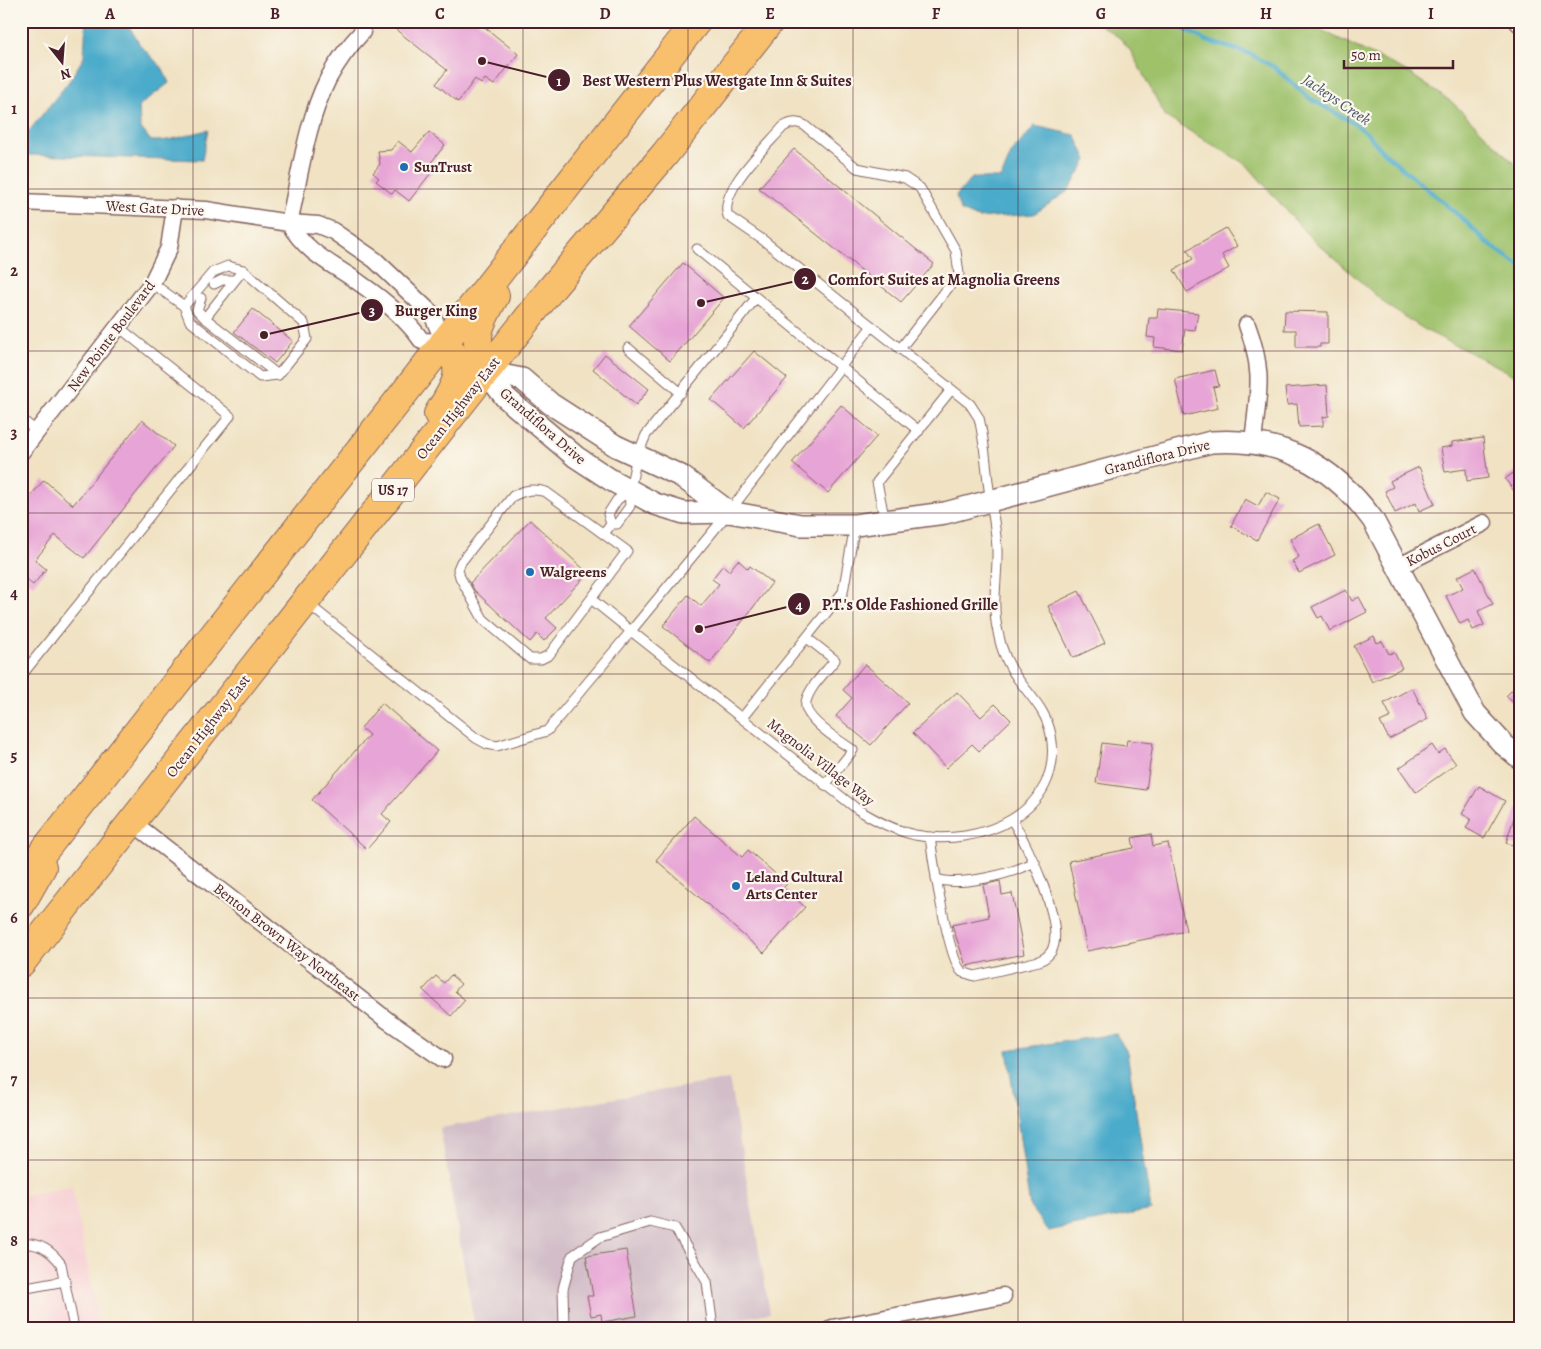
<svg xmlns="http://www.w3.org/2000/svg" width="1541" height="1349" viewBox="0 0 1541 1349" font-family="Alegreya,serif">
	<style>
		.built { fill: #f7cfd4 }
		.industrial { fill: #d2bdc8 }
		.green { fill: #9ec16b; stroke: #74704b }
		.water { fill: #4babca; stroke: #4a657a }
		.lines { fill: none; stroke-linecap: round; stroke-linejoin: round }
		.stream { stroke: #4babca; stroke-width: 4.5 }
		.building { fill: #e7a4d6 }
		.service-casing { stroke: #846360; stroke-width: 11 }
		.minor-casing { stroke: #846360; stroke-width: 19 }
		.tertiary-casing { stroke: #846360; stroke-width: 24 }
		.trunk-casing { stroke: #846360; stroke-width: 30 }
		.service { stroke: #fff; stroke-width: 9 }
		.minor { stroke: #fff; stroke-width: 16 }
		.tertiary { stroke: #fff; stroke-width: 21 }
		.trunk { stroke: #f8bf6c; stroke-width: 28 }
		.grid { fill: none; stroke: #4a1f2b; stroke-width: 1; stroke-opacity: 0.55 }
		.poi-dot { fill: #1f6fb2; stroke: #fbf7ec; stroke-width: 2 }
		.labels { text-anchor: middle; stroke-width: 4.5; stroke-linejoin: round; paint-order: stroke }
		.shield { fill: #fbf7ec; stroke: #7f6065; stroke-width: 1 }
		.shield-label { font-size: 14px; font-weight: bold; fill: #4a1f2b }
		.poi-label { font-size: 15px; font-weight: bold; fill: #4a1f2b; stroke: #fbf7ec; text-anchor: start }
		.street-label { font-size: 15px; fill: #4a1f2b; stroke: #fbf7ec }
		.water-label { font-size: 16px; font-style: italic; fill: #4a576b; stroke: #fbf7ec }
		.leader { fill: none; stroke: #4a1f2b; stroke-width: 2 }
		.callout-dot { fill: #4a1f2b; stroke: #fbf7ec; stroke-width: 2 }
		.mark-label { font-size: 15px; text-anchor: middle; font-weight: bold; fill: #fff }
		.callout-label { font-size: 16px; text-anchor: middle; font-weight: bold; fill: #4a1f2b; stroke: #fbf7ec; stroke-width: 4.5; stroke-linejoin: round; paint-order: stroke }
		.neatline { fill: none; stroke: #4a1f2b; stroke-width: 2 }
		.grid-label { font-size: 16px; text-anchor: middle; font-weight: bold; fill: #4a1f2b }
	</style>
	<rect width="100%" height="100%" fill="#fbf7ec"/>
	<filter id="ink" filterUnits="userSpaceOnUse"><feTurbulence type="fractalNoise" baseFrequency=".02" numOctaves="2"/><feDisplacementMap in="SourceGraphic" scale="10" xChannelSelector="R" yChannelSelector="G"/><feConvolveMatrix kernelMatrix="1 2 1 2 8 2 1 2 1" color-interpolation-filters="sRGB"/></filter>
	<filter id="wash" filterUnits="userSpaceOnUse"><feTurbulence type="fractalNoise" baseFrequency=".0096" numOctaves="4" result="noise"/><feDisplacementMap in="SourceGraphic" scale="20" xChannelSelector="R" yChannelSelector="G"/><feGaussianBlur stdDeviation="1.12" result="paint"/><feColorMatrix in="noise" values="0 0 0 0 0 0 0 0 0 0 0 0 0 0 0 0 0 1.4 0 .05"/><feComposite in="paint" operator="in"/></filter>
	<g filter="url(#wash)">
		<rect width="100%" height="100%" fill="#f0e2c3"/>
		<polygon class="built" points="72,1186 100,1328 21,1328 21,1196"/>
		<polygon class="industrial" points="729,1079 770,1313 688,1328 475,1328 440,1128"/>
		<polygon class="green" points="1095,21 1302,21 1406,71 1453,103 1520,169 1520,380 1505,370 1427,331 1389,307 1305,232 1247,165 1166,117 1130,50 1120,38"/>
		<g class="water">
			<path d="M86 21H126L140 45 163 69 169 83 139 106 140 127 151 141C171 142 189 134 208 130L202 160 29 155 21 146V141L70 80 84 57Z"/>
			<polygon points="1035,126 1075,135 1087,160 1068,191 1034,214 978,218 960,210 956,196 972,178 1001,178 1012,152"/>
			<polygon points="1116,1034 1127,1052 1151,1210 1048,1231 1030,1207 1007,1050"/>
		</g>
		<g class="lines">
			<polyline class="stream" points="1168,21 1207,41 1248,53 1274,67 1309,98 1355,124 1368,134 1381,150 1464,220 1487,243 1520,266"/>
		</g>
		<g id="blocks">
			<g class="building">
				<polygon points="385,21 477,21 518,54 494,85 485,79 481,84 475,79 458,102 436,84 447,70"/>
				<polygon points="429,132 445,145 429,165 434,169 409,201 395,190 392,194 376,181 379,178 373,173 380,164 378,151 391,150 398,141 412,152"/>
				<polygon points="794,149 934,264 901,302 759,188"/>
				<polygon points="1226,228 1237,246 1222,255 1229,268 1187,292 1174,270 1193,259 1187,250"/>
				<polygon points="683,263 724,298 670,361 629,326"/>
				<polygon points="253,309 293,341 275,363 234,332"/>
				<polygon points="1158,309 1198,313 1195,330 1185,329 1182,350 1154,347 1155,338 1147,337 1149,318 1157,318"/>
				<polygon points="1285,311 1328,312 1328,344 1320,344 1320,347 1296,347 1296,330 1284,330"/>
				<polygon points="754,351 787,378 744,428 711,400"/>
				<polygon points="605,354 649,389 636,405 593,369"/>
				<polygon points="1215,370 1219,386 1213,387 1218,408 1184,416 1175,379"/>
				<polygon points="1327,385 1329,416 1323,417 1323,426 1299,427 1297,404 1287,405 1285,388"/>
				<polygon points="841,405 877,436 828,493 792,463"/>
				<polygon points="142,420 174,446 84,558 55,535 35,560 46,569 33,585 21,575 21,507 44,480 73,505"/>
				<polygon points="1483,438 1488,478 1467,481 1466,469 1445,472 1441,448 1452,446 1452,442"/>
				<polygon points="1419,467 1435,504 1419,511 1416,503 1395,513 1385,491 1393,487 1390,481"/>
				<polygon points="1520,468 1520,499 1505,479"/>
				<polygon points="1266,492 1280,499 1257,540 1231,526 1245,499 1258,506"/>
				<polygon points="530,520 588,573 546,618 557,628 544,641 537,634 530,642 475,591 470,583"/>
				<polygon points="1319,524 1335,555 1299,573 1292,561 1299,557 1290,539"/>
				<polygon points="738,560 748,569 750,566 772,583 710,663 663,626 688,595 701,606 719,584 712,579 723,565 729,571"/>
				<polygon points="1475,568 1493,604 1478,611 1484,625 1473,630 1468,620 1460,624 1446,596 1463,588 1457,577"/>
				<polygon points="1346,590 1352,601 1359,597 1367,612 1330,631 1322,616 1318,618 1312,607"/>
				<polygon points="1079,591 1105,643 1073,658 1048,606"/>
				<polygon points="1374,636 1377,643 1382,641 1389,654 1394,652 1402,668 1372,682 1354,646"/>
				<polygon points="865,664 908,703 871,745 836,716 852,698 843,690"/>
				<polygon points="1520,682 1520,709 1506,696"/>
				<polygon points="1412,688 1428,719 1389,739 1380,722 1391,717 1384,703"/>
				<polygon points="957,692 981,717 995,704 1011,720 979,751 972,744 946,768 913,733"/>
				<polygon points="382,703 437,751 382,814 391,822 367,849 312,800 369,735 361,728"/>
				<polygon points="1127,740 1153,743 1146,790 1096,783 1102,743 1126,746"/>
				<polygon points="1432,745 1438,754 1445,749 1456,764 1416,792 1399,768"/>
				<polygon points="1479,786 1505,801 1484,838 1466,828 1471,819 1462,814"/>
				<polygon points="1517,808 1520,809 1520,847 1506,843"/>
				<polygon points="694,816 742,857 748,850 787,884 783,888 805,907 764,953 656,860"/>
				<polygon points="1151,834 1153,846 1168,843 1186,931 1087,951 1069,861 1134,848 1132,838"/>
				<polygon points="1000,881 1002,895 1012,893 1024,954 966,966 952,925 989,917 983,885"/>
				<polygon points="451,975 461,984 455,991 465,1000 451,1016 423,990 436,976 444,983"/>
				<polygon points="626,1250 637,1316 602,1322 601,1314 591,1316 587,1296 593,1296 586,1256"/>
			</g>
		</g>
	</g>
	<g filter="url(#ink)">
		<use href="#blocks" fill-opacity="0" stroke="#846360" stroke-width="1"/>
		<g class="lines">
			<g class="service-casing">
				<g id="service">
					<polyline points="697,249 919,431"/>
					<polyline points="243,270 205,318 278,375"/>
					<polyline points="152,283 184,306 190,321 260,377 278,375 307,339 304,323 243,270 228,266 213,272 184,306"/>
					<polyline points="214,284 222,280 234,280"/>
					<polyline points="201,298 197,310 205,318"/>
					<path d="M872 326 729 512 631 631 857 809C875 820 893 830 915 835 979 848 1065 813 1051 735 1047 713 1034 700 1021 683 1010 669 1001 650 998 632 991 604 998 578 997 549 996 527 991 504 988 482 986 461 984 439 979 418L970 404 763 240 728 216C718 191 767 146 783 127 790 123 796 121 804 125L857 168 905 178 920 188 956 251 959 274 900 349"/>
					<polyline points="628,348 681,393"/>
					<polyline points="21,419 38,432"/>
					<polyline points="630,489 637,456 646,435 756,298"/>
					<polyline points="885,522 877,482 951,390"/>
					<polyline points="604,534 611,524 617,524 630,506 629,491 617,500 608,514 611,524"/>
					<path d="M307 603 476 738 487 744 497 746 547 731 631 631 591 599 627 551 546 492C533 488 525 490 513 496L461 562 458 569 460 577 483 619 530 659H541L549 655 591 599"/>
					<path d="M807 638 835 660C826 672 809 687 806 702 802 718 841 742 853 750L825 785"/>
					<polyline points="21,676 230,416 120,328"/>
					<polyline points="742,718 843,592 855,525"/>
					<path d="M930 837C933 860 948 959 962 972L975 976 1039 961C1044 959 1048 956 1051 952 1067 926 1027 844 1012 820"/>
					<path d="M936 879C962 887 1010 874 1035 862"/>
					<path d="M21 1244C38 1242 51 1250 61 1264L74 1328"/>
					<polyline points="21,1289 65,1281"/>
					<polyline points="564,1328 563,1289 572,1256 600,1237 650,1222 675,1228 707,1282 713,1328"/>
				</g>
			</g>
			<g class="minor-casing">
				<g id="minor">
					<polyline points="1517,21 1520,24"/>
					<path d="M21 202 206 210 289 223 318 225 333 231 375 260 432 314 444 342 422 341C405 317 384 300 361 284 333 264 307 254 289 223"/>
					<path d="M289 223C300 176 306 123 328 79 337 62 349 46 362 32"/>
					<path d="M1247 325C1265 373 1258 393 1253 442"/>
					<polyline points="21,452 152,283 169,248 175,208"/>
					<polyline points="1398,567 1484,523"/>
					<polyline points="132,822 387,1020 443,1059"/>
					<polyline points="832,1328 1003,1296"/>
				</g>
			</g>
			<g class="tertiary-casing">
				<g id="tertiary">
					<path d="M486 372 505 397 576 457 611 480 655 504 684 513 729 512 801 525H855L945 513 1211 442C1281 437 1332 464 1373 520L1475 713 1503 744 1520 758"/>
					<polyline points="486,372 522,379 551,404 596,433 616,446 681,476 729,512"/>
				</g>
			</g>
			<g class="trunk-casing">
				<g id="trunk">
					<path d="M486 372C471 338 478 326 495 296"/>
					<path d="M438 414C455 386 469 370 444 342"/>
					<polyline points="21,880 697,21"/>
					<polyline points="21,904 42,867"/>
					<polyline points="21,963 551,289 665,154 770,21"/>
				</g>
			</g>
			<use href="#service" class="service"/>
			<use href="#minor" class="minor"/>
			<use href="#tertiary" class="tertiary"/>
			<use href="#trunk" class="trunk"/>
		</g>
	</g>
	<path class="grid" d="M193 21V1328M358 21V1328M523 21V1328M688 21V1328M853 21V1328M1018 21V1328M1183 21V1328M1348 21V1328M21 189H1520M21 351H1520M21 513H1520M21 674H1520M21 836H1520M21 998H1520M21 1160H1520"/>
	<g class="poi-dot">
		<circle cx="404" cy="167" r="5"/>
		<circle cx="530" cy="572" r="5"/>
		<circle cx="736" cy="886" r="5"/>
	</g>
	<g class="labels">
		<rect class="shield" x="372" y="478.5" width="42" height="23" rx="4"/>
		<g class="shield-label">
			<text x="393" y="495">US 17</text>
		</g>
		<g class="poi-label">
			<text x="414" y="172">SunTrust</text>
			<text x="540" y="577">Walgreens</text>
			<text x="746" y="882">Leland Cultural<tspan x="746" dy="17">Arts Center</tspan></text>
		</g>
		<g class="street-label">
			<text transform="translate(155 208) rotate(3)" y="5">West Gate Drive</text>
			<text transform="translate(111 336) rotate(-53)" y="5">New Pointe Boulevard</text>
			<text transform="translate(458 408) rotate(-52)" y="5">Ocean Highway East</text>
			<text transform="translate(543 426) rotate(41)" y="5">Grandiflora Drive</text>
			<text transform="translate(1157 457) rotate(-14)" y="5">Grandiflora Drive</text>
			<text transform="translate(1441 545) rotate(-27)" y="5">Kobus Court</text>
			<text transform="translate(208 726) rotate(-52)" y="5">Ocean Highway East</text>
			<text transform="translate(821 762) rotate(38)" y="5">Magnolia Village Way</text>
			<text transform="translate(287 942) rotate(38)" y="5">Benton Brown Way Northeast</text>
		</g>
		<g class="water-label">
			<text transform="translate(1337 99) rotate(34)" y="6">Jackeys Creek</text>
		</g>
	</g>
	<path class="leader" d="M482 61L559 80M701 303L805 279M264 335L372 310M699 629L799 604"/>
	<g class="callout-dot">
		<circle cx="482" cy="61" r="5"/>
		<circle cx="701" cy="303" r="5"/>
		<circle cx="264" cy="335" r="5"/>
		<circle cx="699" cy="629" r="5"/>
		<circle cx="559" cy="80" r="12"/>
		<circle cx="805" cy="279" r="12"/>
		<circle cx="372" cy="310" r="12"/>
		<circle cx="799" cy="604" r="12"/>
	</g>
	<g class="mark-label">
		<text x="559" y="86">1</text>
		<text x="805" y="284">2</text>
		<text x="372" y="316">3</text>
		<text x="799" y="610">4</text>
	</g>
	<g class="callout-label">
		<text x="717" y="86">Best Western Plus Westgate Inn &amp; Suites</text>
		<text x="944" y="285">Comfort Suites at Magnolia Greens</text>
		<text x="436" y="316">Burger King</text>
		<text x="910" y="610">P.T.'s Olde Fashioned Grille</text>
	</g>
	<rect width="1541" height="1349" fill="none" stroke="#fbf7ec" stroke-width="55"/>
	<g transform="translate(62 62) rotate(163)" stroke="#fbf7ec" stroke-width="4" paint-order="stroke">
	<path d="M0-4L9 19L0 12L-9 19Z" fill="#4a1f2b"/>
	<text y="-8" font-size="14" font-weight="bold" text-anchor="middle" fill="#4a1f2b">N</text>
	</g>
	<path d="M1344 60v8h109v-8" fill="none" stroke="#4a1f2b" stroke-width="2.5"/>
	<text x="1351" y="60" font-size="15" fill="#4a1f2b" stroke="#fbf7ec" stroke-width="4" paint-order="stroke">50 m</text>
	<rect x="28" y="28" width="1486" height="1294" class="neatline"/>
	<g class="grid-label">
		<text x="110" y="19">A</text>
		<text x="275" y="19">B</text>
		<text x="440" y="19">C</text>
		<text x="605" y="19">D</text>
		<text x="770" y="19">E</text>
		<text x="936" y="19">F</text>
		<text x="1101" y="19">G</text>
		<text x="1266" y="19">H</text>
		<text x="1431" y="19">I</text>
		<text x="14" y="114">1</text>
		<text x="14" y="276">2</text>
		<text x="14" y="438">3</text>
		<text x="14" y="599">4</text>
		<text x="14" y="761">5</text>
		<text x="14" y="923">6</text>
		<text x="14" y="1085">7</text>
		<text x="14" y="1246">8</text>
	</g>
</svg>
